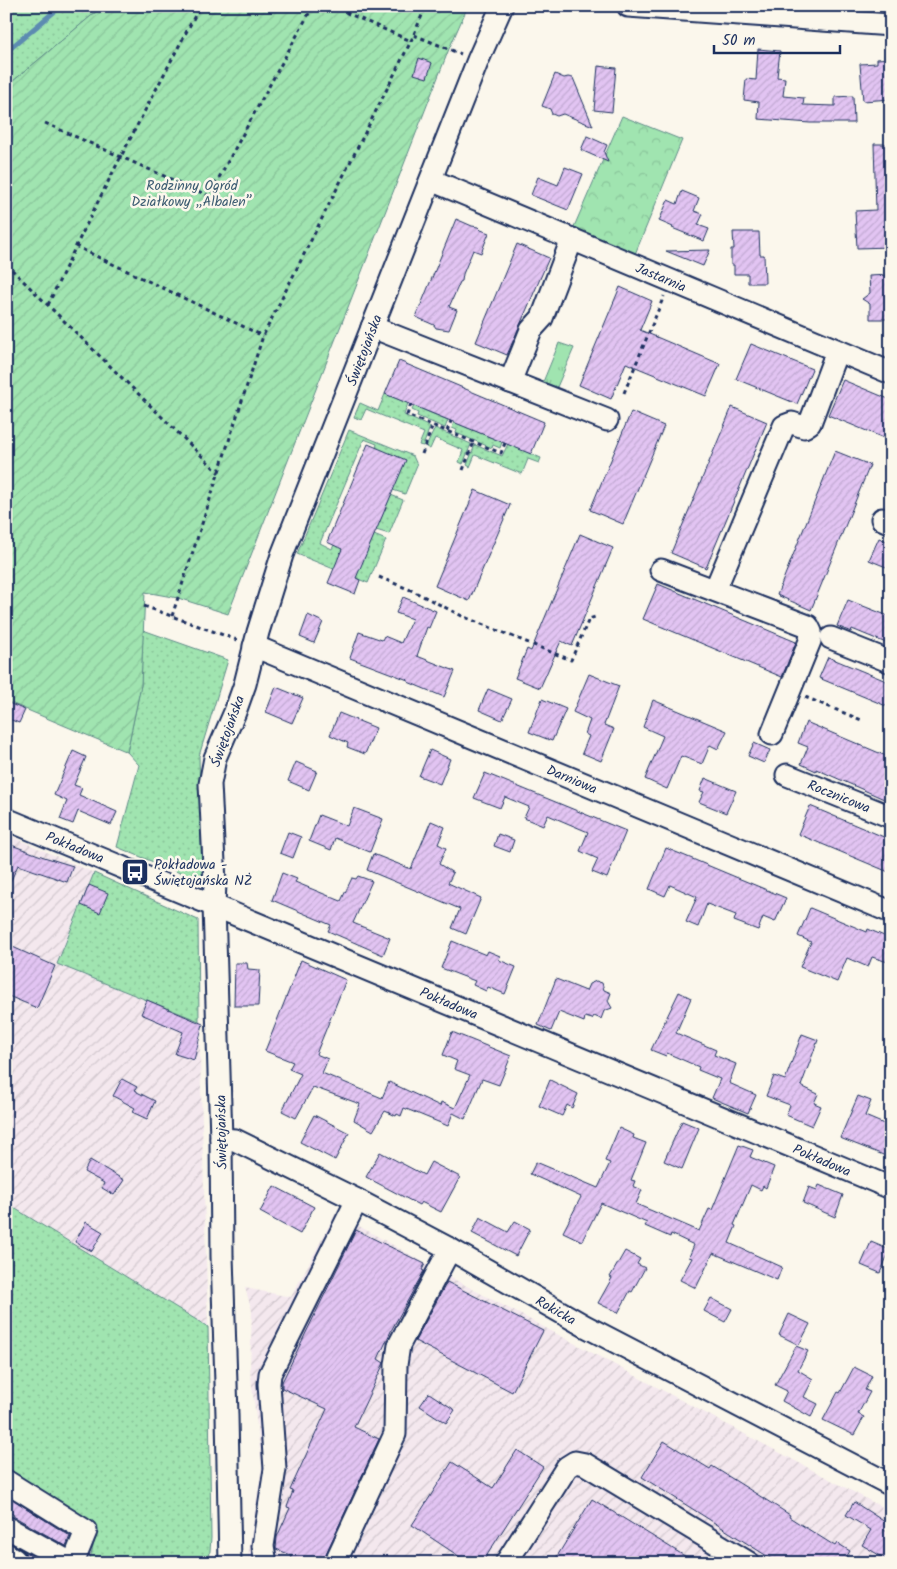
<svg xmlns="http://www.w3.org/2000/svg" width="897" height="1569" viewBox="0 0 897 1569" font-family="Kalam,sans-serif">
	<style>
		.industrial { fill: url(#industrial-furrows) }
		.grass { fill: url(#grass-dots); stroke: #5e8a87 }
		.forest { fill: url(#forest-crowns); stroke: #5e8a87 }
		.park { fill: url(#park-tufts); stroke: #5e8a87 }
		.garden { fill: url(#garden-furrows); stroke: #5e8a87 }
		.lines { fill: none; stroke-linecap: round; stroke-linejoin: round }
		.stream { stroke: #5c8bb1; stroke-width: 5 }
		.building { fill: url(#building-hatch); stroke: #1b2f5e }
		.minor-casing { stroke: #1b2f5e; stroke-width: 25 }
		.path { stroke: #1b2f5e; stroke-width: 3; stroke-dasharray: 4 4; stroke-linecap: butt }
		.minor { stroke: #fbf7ec; stroke-width: 21 }
		.labels { text-anchor: middle; stroke-width: 5; stroke-linejoin: round; paint-order: stroke }
		.park-label { font-size: 14px; fill: #3c5c72; stroke: #fbf7ec }
		.street-label { font-size: 14px; fill: #1b2f5e; stroke: #fbf7ec }
		.poi-label { font-size: 14px; fill: #1b2f5e; stroke: #fbf7ec; text-anchor: start }
	</style>
	<defs>
		<pattern id="industrial-furrows" width="10" height="10" patternUnits="userSpaceOnUse" patternTransform="scale(1.25)"><rect width="10" height="10" fill="#f4e8ee"/><path d="M-1 1l2-2M0 10L10 0M9 11l2-2" fill="none" stroke="#d1c7ce"/></pattern>
		<pattern id="grass-dots" width="8" height="8" patternUnits="userSpaceOnUse" patternTransform="scale(1.25)"><rect width="8" height="8" fill="#a0e4b0"/><path d="M2 2h.1M6 6h.1" fill="none" stroke="#89c49a" stroke-width="1.8" stroke-linecap="round"/></pattern>
		<pattern id="forest-crowns" width="20" height="18" patternUnits="userSpaceOnUse" patternTransform="scale(1.25)"><rect width="20" height="18" fill="#a0e4b0"/><path d="M2 6a3 3 0 1 1 6 0M12 15a3 3 0 1 1 6 0" fill="none" stroke="#89c49a"/></pattern>
		<pattern id="park-tufts" width="24" height="20" patternUnits="userSpaceOnUse" patternTransform="scale(1.25)"><rect width="24" height="20" fill="#a0e4b0"/><path d="M3 7l-1-3M5 7V3M7 7l1-3M15 17l-1-3M17 17v-4M19 17l1-3" fill="none" stroke="#89c49a"/></pattern>
		<pattern id="garden-furrows" width="10" height="10" patternUnits="userSpaceOnUse" patternTransform="scale(1.25)"><rect width="10" height="10" fill="#a0e4b0"/><path d="M-1 1l2-2M0 10L10 0M9 11l2-2" fill="none" stroke="#89c49a"/></pattern>
		<pattern id="building-hatch" width="6" height="6" patternUnits="userSpaceOnUse" patternTransform="scale(1.25)"><rect width="6" height="6" fill="#e2c4f2"/><path d="M-1 1l2-2M0 6l6-6M5 7l2-2" fill="none" stroke="#c1a9d2"/></pattern>
	</defs>
	<rect width="100%" height="100%" fill="#fbf7ec"/>
	<filter id="ink" filterUnits="userSpaceOnUse"><feTurbulence type="fractalNoise" baseFrequency=".02" numOctaves="2"/><feDisplacementMap in="SourceGraphic" scale="10" xChannelSelector="R" yChannelSelector="G"/><feConvolveMatrix kernelMatrix="1 2 1 2 8 2 1 2 1" color-interpolation-filters="sRGB"/></filter>
	<g filter="url(#ink)">
		<g class="industrial">
			<polygon points="6,834 94,873 57,964 199,1021 208,1327 6,1203"/>
			<polygon points="336,1213 446,1275 891,1512 891,1563 247,1563 262,1466 250,1370 252,1311 245,1288 291,1297"/>
		</g>
		<g class="grass">
			<polygon points="6,6 103,6 6,87"/>
			<polygon points="385,394 408,403 404,415 430,427 423,446 419,445 424,433 366,409 361,420 354,417 360,403 378,411"/>
			<polygon points="414,406 448,420 445,428 417,416 418,413 412,410"/>
			<polygon points="454,422 502,442 500,448 493,445 492,448 456,433 457,430 452,428"/>
			<polygon points="435,428 471,444 463,464 459,462 463,450 435,438 430,449 426,447"/>
			<polygon points="349,430 413,456 417,465 405,494 393,490 376,448 377,444 364,439 320,543 332,549 334,545 364,558 374,535 386,540 368,583 297,554"/>
			<polygon points="508,444 541,458 539,463 528,459 522,474 475,455 470,467 467,465 475,445 502,456"/>
			<polygon points="391,495 403,500 389,534 376,530"/>
			<polygon points="143,630 228,660 199,756 202,882 117,847 139,765 127,752 141,685"/>
			<polygon points="94,873 198,920 199,1021 57,964"/>
			<polygon points="6,1203 208,1327 211,1538 209,1563 89,1563 97,1530 6,1474"/>
		</g>
		<polygon class="forest" points="622,116 682,140 635,254 573,229"/>
		<polygon class="park" points="559,343 574,348 557,387 543,382"/>
		<polygon class="garden" points="103,6 468,6 449,49 228,614 178,598 145,592 141,685 127,752 6,701 6,87"/>
		<g class="lines">
			<polyline class="stream" points="6,52 61,6"/>
		</g>
		<g class="building">
			<polygon points="758,49 780,51 777,77 785,78 783,96 804,98 803,105 835,106 835,97 853,96 854,123 810,123 758,119 759,102 744,100 746,79 756,80"/>
			<polygon points="419,58 432,63 427,78 414,74"/>
			<polygon points="891,58 891,99 863,101 860,64 877,63 877,59"/>
			<polygon points="598,66 616,68 612,112 594,110"/>
			<polygon points="555,74 564,78 568,77 573,78 593,126 563,114 557,116 552,114 550,109 542,106"/>
			<polygon points="587,136 607,145 604,152 608,162 581,150"/>
			<polygon points="874,144 891,144 891,247 857,248 855,211 876,210"/>
			<polygon points="565,167 583,174 568,210 531,195 538,177 558,185"/>
			<polygon points="682,191 699,198 694,211 703,214 698,225 709,229 704,241 672,228 673,227 659,221 668,200 677,204"/>
			<polygon points="456,219 472,226 478,227 481,230 489,233 481,253 473,250 463,274 462,281 460,282 449,307 457,310 449,330 436,328 434,325 416,317"/>
			<polygon points="733,232 759,232 760,255 764,255 765,283 748,283 748,274 734,274 734,265 731,265 731,249 734,249"/>
			<polygon points="517,244 549,258 507,355 476,342"/>
			<polygon points="710,250 703,266 666,251"/>
			<polygon points="889,275 889,284 891,283 891,319 870,319 870,304 862,299 870,293 869,276"/>
			<polygon points="620,287 652,301 640,330 720,364 706,396 626,363 611,399 579,385"/>
			<polygon points="751,344 812,369 797,404 736,379"/>
			<polygon points="399,361 544,422 531,454 385,394"/>
			<polygon points="843,380 891,400 891,441 828,415"/>
			<polygon points="732,407 767,422 706,568 671,553"/>
			<polygon points="631,412 664,426 623,524 590,510"/>
			<polygon points="368,444 406,460 356,578 360,580 355,594 328,583 342,549 327,542"/>
			<polygon points="835,451 870,465 811,610 777,595"/>
			<polygon points="475,490 510,505 469,601 435,586"/>
			<polygon points="580,534 613,548 572,646 561,641 540,688 515,678 527,649 531,651"/>
			<polygon points="879,538 891,543 891,569 869,560"/>
			<polygon points="658,584 796,642 782,677 643,619"/>
			<polygon points="403,597 436,611 429,628 427,627 417,656 455,671 444,697 408,682 408,680 350,658 359,632 382,640 384,636 401,643 412,619 396,613"/>
			<polygon points="848,600 891,617 891,645 852,629 851,632 837,626"/>
			<polygon points="308,615 323,622 314,643 300,637"/>
			<polygon points="828,657 891,683 891,708 819,678"/>
			<polygon points="589,674 619,686 604,725 614,729 601,761 582,753 589,736 585,734 590,720 573,712"/>
			<polygon points="276,687 303,698 292,723 266,712"/>
			<polygon points="488,689 512,699 502,720 479,710"/>
			<polygon points="542,699 566,709 552,741 529,732"/>
			<polygon points="653,700 727,731 718,749 710,745 702,764 681,756 667,789 645,779 663,736 643,727"/>
			<polygon points="6,702 25,710 19,723 6,718"/>
			<polygon points="339,713 376,728 365,754 347,747 348,743 330,735"/>
			<polygon points="806,722 891,758 891,781 884,799 816,769 816,771 801,764 808,747 798,743"/>
			<polygon points="754,743 770,750 764,763 748,756"/>
			<polygon points="430,750 450,759 440,784 419,776"/>
			<polygon points="73,751 86,757 74,785 82,788 79,795 117,812 111,825 78,811 73,824 60,819 67,801 54,795"/>
			<polygon points="296,762 317,771 309,790 288,781"/>
			<polygon points="485,773 626,831 607,878 592,872 598,859 580,851 588,832 548,815 543,826 524,818 529,807 505,797 500,808 474,798"/>
			<polygon points="705,778 736,791 726,813 699,802 704,792 700,791"/>
			<polygon points="810,806 891,840 891,873 798,834"/>
			<polygon points="354,808 383,819 370,852 335,838 331,850 309,841 319,815 347,826"/>
			<polygon points="431,821 445,827 438,844 446,848 439,864 453,873 448,883 481,898 466,934 452,928 460,909 367,870 373,854 411,869"/>
			<polygon points="288,832 301,837 293,858 280,853"/>
			<polygon points="498,834 514,840 510,852 494,846"/>
			<polygon points="6,843 44,857 73,866 67,882 18,865 6,891"/>
			<polygon points="666,848 786,898 775,922 763,917 758,930 734,921 736,915 707,904 698,927 686,922 697,897 670,885 665,896 649,889"/>
			<polygon points="282,873 297,879 295,882 341,901 352,878 356,879 358,876 372,881 353,923 390,938 383,955 328,931 331,925 272,900"/>
			<polygon points="89,885 108,893 100,913 81,905"/>
			<polygon points="810,908 867,932 868,929 891,939 891,963 872,957 868,967 847,958 837,982 800,967 811,942 798,936"/>
			<polygon points="452,941 486,955 488,951 500,956 499,960 516,967 505,994 488,987 486,991 473,985 475,981 441,968"/>
			<polygon points="6,944 55,966 37,1008 6,995"/>
			<polygon points="301,960 346,980 316,1054 328,1059 322,1073 382,1098 389,1082 440,1106 441,1102 455,1108 470,1075 454,1069 457,1061 443,1055 452,1032 511,1056 499,1085 482,1079 465,1119 453,1113 448,1126 404,1108 401,1116 397,1114 396,1116 385,1111 373,1131 354,1120 360,1104 313,1087 296,1118 282,1111 301,1074 289,1069 293,1062 265,1051"/>
			<polygon points="235,963 247,963 248,969 260,970 258,1006 234,1006"/>
			<polygon points="556,979 586,991 589,984 596,981 602,983 604,990 611,993 608,1001 612,1008 604,1011 601,1019 594,1016 592,1019 585,1017 584,1022 559,1012 551,1031 538,1025"/>
			<polygon points="679,992 691,998 676,1033 716,1050 714,1055 736,1064 729,1083 756,1095 748,1113 712,1098 720,1079 698,1070 699,1067 667,1053 666,1056 651,1050"/>
			<polygon points="147,1000 203,1024 194,1060 175,1054 183,1032 141,1014"/>
			<polygon points="802,1034 818,1040 801,1086 818,1094 814,1103 821,1106 812,1126 786,1115 790,1105 766,1096 774,1076 785,1080"/>
			<polygon points="122,1079 137,1087 135,1090 137,1091 137,1092 155,1101 147,1119 132,1112 135,1108 113,1096"/>
			<polygon points="550,1080 578,1094 572,1108 567,1105 562,1116 539,1106"/>
			<polygon points="858,1096 871,1101 865,1116 891,1127 891,1158 840,1138"/>
			<polygon points="314,1115 349,1133 335,1160 300,1142"/>
			<polygon points="682,1121 699,1128 682,1169 664,1161"/>
			<polygon points="619,1128 634,1135 633,1138 646,1143 631,1180 635,1181 633,1186 642,1190 636,1204 699,1231 709,1209 712,1210 739,1145 753,1150 750,1157 774,1167 766,1188 763,1186 761,1190 751,1185 734,1225 736,1226 729,1243 782,1267 777,1280 713,1253 696,1288 680,1280 692,1258 689,1257 694,1245 671,1234 670,1237 645,1226 647,1223 601,1203 582,1241 563,1232 581,1197 530,1174 536,1162 598,1188 610,1163 605,1161"/>
			<polygon points="380,1152 424,1175 431,1162 460,1177 441,1212 421,1202 419,1205 366,1177"/>
			<polygon points="90,1160 124,1180 114,1195 102,1188 104,1183 84,1172"/>
			<polygon points="819,1185 843,1195 835,1217 803,1203 809,1187 817,1190"/>
			<polygon points="274,1186 314,1207 300,1234 260,1212"/>
			<polygon points="480,1217 508,1232 515,1221 530,1229 516,1256 472,1233"/>
			<polygon points="86,1222 103,1232 92,1251 75,1242"/>
			<polygon points="356,1230 425,1264 422,1270 424,1271 392,1329 378,1359 384,1363 354,1427 379,1439 324,1558 323,1563 293,1563 291,1555 276,1549 277,1537 290,1508 287,1507 293,1491 290,1490 327,1409 282,1388 282,1382"/>
			<polygon points="871,1242 890,1250 880,1273 861,1265"/>
			<polygon points="625,1251 640,1259 637,1264 645,1268 632,1292 630,1291 618,1313 598,1303 612,1278 610,1277"/>
			<polygon points="447,1282 543,1331 512,1392 415,1341"/>
			<polygon points="711,1298 732,1309 725,1322 704,1311"/>
			<polygon points="789,1314 810,1324 799,1345 779,1335"/>
			<polygon points="796,1346 808,1351 798,1370 813,1379 804,1397 818,1404 811,1417 782,1401 787,1391 775,1385"/>
			<polygon points="854,1367 872,1376 865,1390 870,1392 858,1414 864,1417 854,1435 823,1420 838,1392 840,1393"/>
			<polygon points="429,1393 455,1410 446,1423 420,1406"/>
			<polygon points="664,1441 710,1469 712,1466 790,1515 789,1517 835,1546 837,1543 850,1551 843,1563 778,1563 642,1477"/>
			<polygon points="517,1450 543,1467 482,1563 469,1563 412,1525 452,1462 493,1488"/>
			<polygon points="12,1499 70,1536 66,1546 13,1516 14,1515 6,1510"/>
			<polygon points="592,1499 696,1563 553,1563"/>
			<polygon points="854,1502 888,1524 884,1530 891,1534 891,1562 862,1545 871,1530 846,1515"/>
			<polygon points="23,1551 45,1563 27,1563 26,1555"/>
		</g>
		<g class="lines">
			<g class="minor-casing">
				<g id="minor">
					<polyline points="628,6 891,25"/>
					<polyline points="431,180 891,373"/>
					<polyline points="372,327 607,420"/>
					<polyline points="510,382 531,330 542,318 572,239"/>
					<polyline points="882,519 891,523"/>
					<polyline points="661,570 808,626 811,632 810,641 772,734"/>
					<polyline points="715,590 784,426 792,423 804,427 810,423 837,351"/>
					<polyline points="831,638 891,662"/>
					<polyline points="254,646 891,912"/>
					<polyline points="787,775 891,817"/>
					<polyline points="6,819 891,1188"/>
					<polyline points="221,1139 235,1140 357,1200 450,1249 585,1326 891,1485"/>
					<polyline points="6,1481 86,1531 73,1563"/>
					<polyline points="6,1527 71,1563"/>
					<polyline points="6,1554 15,1560"/>
					<polyline points="230,1563 227,1415 222,1256 221,1139 214,905 215,883 210,784 215,758 235,712 245,684 258,632 282,555 478,60 502,6"/>
					<polyline points="266,1563 263,1546 275,1469 269,1384 270,1374 357,1200"/>
					<polyline points="335,1563 395,1434 396,1365 399,1345 450,1249"/>
					<polyline points="506,1563 567,1467 575,1462 585,1464 749,1563"/>
				</g>
			</g>
			<g class="path">
				<polyline points="331,6 411,41"/>
				<polyline points="414,35 461,54"/>
				<polyline points="45,123 209,196 313,6"/>
				<polyline points="75,246 263,336"/>
				<polyline points="6,264 219,473"/>
				<path d="M48 305C95 203 148 105 200 6"/>
				<polyline points="624,393 664,296"/>
				<polyline points="411,404 407,415 501,453 505,443"/>
				<polyline points="447,431 451,421"/>
				<polyline points="422,454 433,425"/>
				<polyline points="463,470 474,442"/>
				<polyline points="379,577 413,591 464,617 571,660 589,619 595,617"/>
				<polyline points="144,606 237,640"/>
				<polyline points="172,616 263,336 411,41 426,6"/>
				<polyline points="805,697 864,721"/>
			</g>
			<use href="#minor" class="minor"/>
		</g>
	</g>
	<defs>
		<g id="bus-square" transform="scale(1.4375)"><rect x="-9" y="-9" width="18" height="18" rx="4" fill="#1b2f5e" stroke="#fbf7ec"/><path d="M-5-6H5V4H4V6H2V4H-2V6H-4V4H-5ZM-3.5-4V0h7V-4ZM-3.5 1.2v1.5H-2V1.2ZM2 1.2v1.5H3.5V1.2Z" fill="#fff"/></g>
	</defs>
	<g fill-rule="evenodd">
		<use href="#bus-square" x="135" y="872"/>
	</g>
	<g class="labels">
		<g class="park-label">
			<text x="192" y="190">Rodzinny Ogród<tspan x="192" dy="16">Działkowy „Albalen”</tspan></text>
		</g>
		<g class="street-label">
			<text transform="translate(661 277) rotate(23)" y="5">Jastarnia</text>
			<text transform="translate(364 350) rotate(-69)" y="5">Świętojańska</text>
			<text transform="translate(227 731) rotate(-70)" y="5">Świętojańska</text>
			<text transform="translate(572 779) rotate(23)" y="5">Darniowa</text>
			<text transform="translate(839 796) rotate(22)" y="5">Rocznicowa</text>
			<text transform="translate(75 847) rotate(22)" y="5">Pokładowa</text>
			<text transform="translate(449 1003) rotate(23)" y="5">Pokładowa</text>
			<text transform="translate(221 1132) rotate(-91)" y="5">Świętojańska</text>
			<text transform="translate(822 1160) rotate(23)" y="5">Pokładowa</text>
			<text transform="translate(556 1310) rotate(30)" y="5">Rokicka</text>
		</g>
		<g class="poi-label">
			<text x="154" y="869">Pokładowa -<tspan x="154" dy="16">Świętojańska NŻ</tspan></text>
		</g>
	</g>
	<rect width="897" height="1569" fill="none" stroke="#fbf7ec" stroke-width="25"/>
	<rect x="12" y="12" width="872" height="1544" fill="none" stroke="#1b2f5e" stroke-width="2" filter="url(#ink)"/>
	<path d="M714 45v8h126v-8" fill="none" stroke="#1b2f5e" stroke-width="2.5"/>
	<text x="722" y="45" font-size="15" fill="#1b2f5e" stroke="#fbf7ec" stroke-width="4" paint-order="stroke">50 m</text>
</svg>
